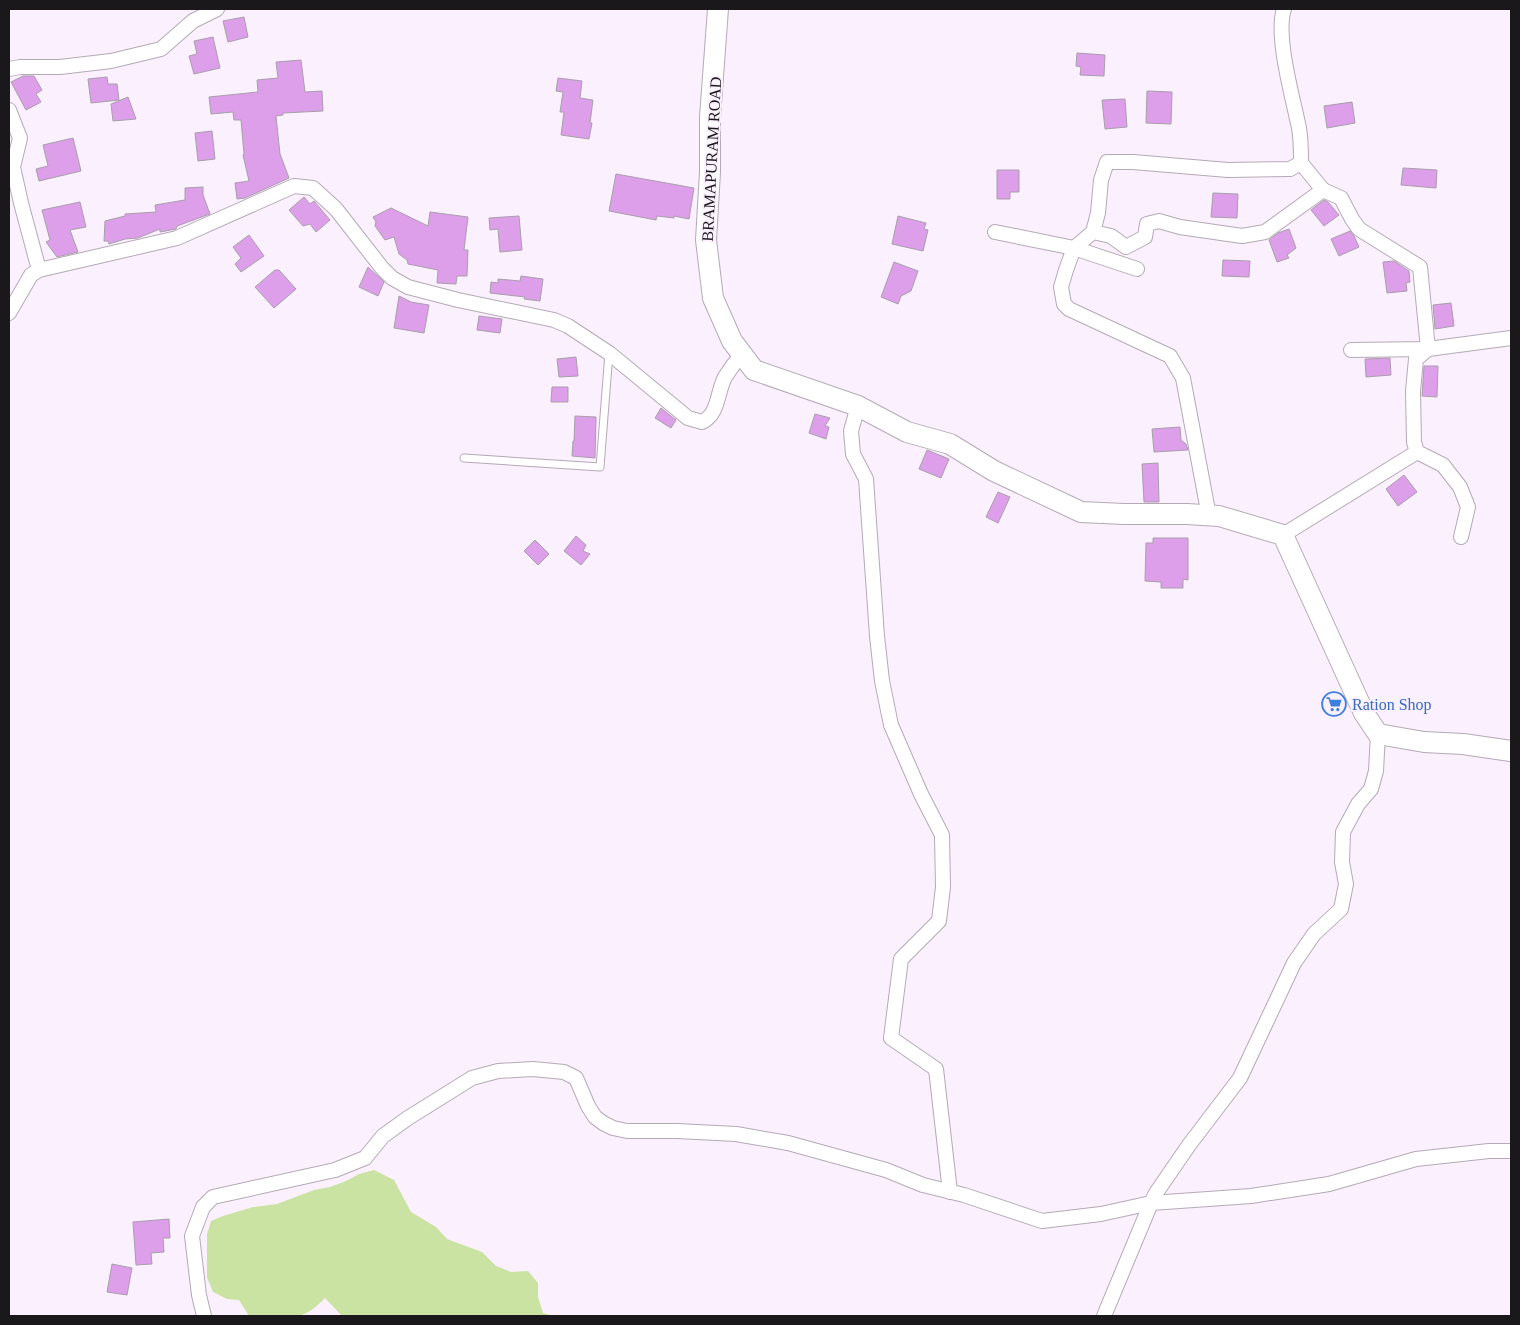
<svg xmlns="http://www.w3.org/2000/svg" width="1520" height="1325" viewBox="0 0 1520 1325" font-family="Georgia,serif">
	<style>
		.green { fill: #cbe3a2 }
		.building { fill: #dd9eea; stroke: #a89faa }
		.lines { fill: none; stroke-linecap: round; stroke-linejoin: round }
		.lane-casing { stroke: #b4aab6; stroke-width: 9 }
		.street-casing { stroke: #b4aab6; stroke-width: 16 }
		.secondary-casing { stroke: #b4aab6; stroke-width: 22 }
		.lane { stroke: #fff; stroke-width: 7 }
		.street { stroke: #fff; stroke-width: 14 }
		.secondary { stroke: #fff; stroke-width: 20 }
		.labels { text-anchor: middle; stroke-width: 4; stroke-linejoin: round; paint-order: stroke }
		.street-label { font-size: 16px; fill: #1b181c; stroke: #fbf0fd }
		.shop-label { font-size: 16px; fill: #366cbe; stroke: #fbf0fd; text-anchor: start }
	</style>
	<rect width="100%" height="100%" fill="#fbf0fd"/>
	<path class="green" d="M374 1170 394 1180 411 1212 436 1227 447 1239 482 1252 496 1266 511 1272 528 1271 538 1283V1297L543 1313 554 1316H342L325 1298C317 1306 310 1313 298 1316H249L239 1300 227 1299 213 1292 207 1277V1234L211 1221 223 1216 253 1207 277 1204 314 1190 330 1187 346 1181 359 1174Z"/>
	<g class="building">
		<polygon points="244,17 248,37 228,42 223,21"/>
		<polygon points="213,37 220,68 194,74 189,56 197,54 194,41"/>
		<polygon points="1077,53 1105,55 1104,76 1080,75 1081,67 1076,66"/>
		<polygon points="301,60 305,92 322,91 323,111 283,113 283,115 276,116 280,154 289,178 245,198 237,199 235,183 249,181 243,155 244,154 241,120 234,120 233,112 211,114 209,97 258,92 257,80 278,78 276,62"/>
		<polygon points="23,76 34,76 42,90 36,94 41,102 26,110 11,82"/>
		<polygon points="107,77 108,84 117,84 119,100 91,103 88,79"/>
		<polygon points="558,78 582,81 580,98 593,100 590,123 592,123 589,139 561,135 564,112 560,112 563,92 556,91"/>
		<polygon points="1147,91 1172,92 1171,124 1146,123"/>
		<polygon points="128,97 136,119 113,121 111,104"/>
		<polygon points="1125,99 1127,127 1105,129 1102,100"/>
		<polygon points="1352,102 1355,123 1327,128 1324,106"/>
		<polygon points="212,131 215,159 198,161 195,133"/>
		<polygon points="73,138 81,171 39,181 36,169 48,166 43,145"/>
		<polygon points="1403,168 1437,170 1436,188 1401,185"/>
		<polygon points="997,170 1019,170 1019,192 1010,192 1010,199 997,199"/>
		<polygon points="616,174 694,188 689,219 674,216 674,218 657,216 656,220 609,211"/>
		<polygon points="203,187 203,195 210,214 177,226 176,229 160,232 160,229 138,238 125,239 109,244 108,241 104,241 105,221 125,216 125,214 156,212 155,205 185,200 185,188"/>
		<polygon points="1213,193 1238,194 1237,218 1211,217"/>
		<polygon points="304,197 310,204 314,201 330,220 316,232 310,224 303,226 289,210"/>
		<polygon points="1324,200 1328,202 1339,215 1324,226 1311,210"/>
		<polygon points="80,202 86,227 70,230 78,252 57,257 46,242 50,240 42,210"/>
		<polygon points="391,208 428,226 430,212 468,217 464,250 468,250 467,276 457,276 456,284 437,283 438,270 408,264 407,260 399,254 394,237 385,240 375,226 376,222 373,217"/>
		<polygon points="519,216 522,250 500,252 498,229 490,230 489,218"/>
		<polygon points="898,216 926,223 924,229 928,230 923,251 892,244"/>
		<polygon points="1289,229 1296,248 1287,255 1289,258 1277,262 1269,240 1278,233"/>
		<polygon points="1350,231 1354,236 1359,247 1339,256 1331,239"/>
		<polygon points="249,235 264,256 241,272 235,264 241,258 233,247"/>
		<polygon points="1223,260 1250,261 1249,277 1222,276"/>
		<polygon points="1394,261 1409,271 1410,282 1406,283 1407,291 1387,293 1383,262"/>
		<polygon points="894,262 918,271 911,291 901,296 898,304 881,297"/>
		<polygon points="368,267 384,282 378,296 359,287"/>
		<polygon points="275,270 279,270 296,289 274,308 255,287"/>
		<polygon points="521,276 543,279 540,301 524,299 525,297 490,293 491,282 498,283 498,279 520,281"/>
		<polygon points="399,296 411,302 429,305 424,333 394,328"/>
		<polygon points="1451,303 1454,326 1435,329 1433,305"/>
		<polygon points="479,316 502,319 500,333 477,330"/>
		<polygon points="576,357 578,376 559,377 557,359"/>
		<polygon points="1390,358 1391,375 1366,377 1365,359"/>
		<polygon points="1424,366 1438,366 1437,397 1422,396"/>
		<polygon points="552,387 568,387 568,402 551,402"/>
		<polygon points="661,408 676,420 671,428 655,418"/>
		<polygon points="815,414 830,418 825,426 829,427 826,439 809,433"/>
		<polygon points="575,416 596,417 595,458 572,456 573,441 574,441"/>
		<polygon points="1180,427 1181,440 1186,444 1188,450 1154,452 1152,429"/>
		<polygon points="927,450 949,459 941,478 919,469"/>
		<polygon points="1158,463 1159,502 1144,502 1142,464"/>
		<polygon points="1404,475 1417,492 1398,506 1386,489"/>
		<polygon points="998,492 1010,497 998,523 986,517"/>
		<polygon points="576,536 586,545 583,551 590,554 581,565 564,551"/>
		<polygon points="1153,538 1188,538 1188,580 1183,579 1183,588 1161,588 1161,582 1145,581 1146,543 1153,543"/>
		<polygon points="535,540 549,554 538,565 524,551"/>
		<polygon points="169,1219 170,1238 163,1238 164,1252 151,1253 152,1264 136,1265 133,1222"/>
		<polygon points="112,1264 132,1268 127,1295 107,1292"/>
	</g>
	<g class="lines">
		<g class="lane-casing">
			<polyline id="lane" points="464,458 600,467 609,353"/>
		</g>
		<g class="street-casing">
			<g id="street">
				<path d="M1284 9C1275 36 1293 98 1299 128 1301 139 1301 151 1301 163L1290 169 1228 170 1133 162H1107L1101 180 1098 213 1093 232 1111 236 1126 247 1145 237 1147 224 1159 221 1180 227 1242 236 1265 232 1323 190 1341 198 1352 219 1359 229 1420 267 1428 349 1351 350"/>
				<polyline points="9,69 20,67 60,67 111,61 161,49 193,21 217,9"/>
				<polyline points="9,110 20,138 13,167 21,203 39,270"/>
				<polyline points="1301,163 1323,190"/>
				<polyline points="995,232 1074,248 1137,269"/>
				<polyline points="1093,232 1074,248 1066,270 1061,287 1064,304 1069,309 1170,356 1183,378 1209,516"/>
				<path d="M9 313 31 275 39 270 177 238 294 186 313 188 336 209 382 268 392 278 408 287 458 300 554 320 568 326 609 353 688 418 702 422C719 414 717 392 725 377 730 369 736 361 742 354"/>
				<polyline points="858,406 851,431 853,454 866,479 877,636 882,681 891,725 921,794 942,835 943,887 939,921 901,959 891,1038 936,1069 950,1192"/>
				<polyline points="1283,535 1417,452"/>
				<polyline points="1461,537 1468,507 1460,487 1443,465 1417,452 1414,442 1413,391 1416,359 1428,349 1511,338"/>
				<polyline points="1378,734 1376,771 1371,789 1358,804 1343,832 1342,862 1346,884 1341,909 1314,934 1294,963 1240,1078 1189,1145 1156,1193 1151,1203 1251,1196 1329,1184 1416,1159 1489,1151 1511,1151"/>
				<polyline points="204,1316 199,1295 192,1236 203,1207 213,1197 335,1170 365,1158 383,1136 408,1118 472,1078 498,1071 533,1069 564,1072 576,1078 588,1106 595,1117 603,1123 613,1128 627,1131 677,1131 736,1134 788,1143 886,1170 923,1185 964,1195 1042,1221 1101,1214 1151,1203"/>
				<polyline points="1104,1316 1151,1203"/>
			</g>
		</g>
		<g class="secondary-casing">
			<polyline id="secondary" points="718,9 710,117 710,172 706,240 713,298 732,341 754,370 858,406 907,432 950,444 994,471 1081,512 1124,514 1187,514 1219,516 1283,535 1364,713 1378,734 1424,742 1463,744 1511,751"/>
		</g>
		<use href="#lane" class="lane"/>
		<use href="#street" class="street"/>
		<use href="#secondary" class="secondary"/>
	</g>
	<defs>
		<g id="supermarket-ring" transform="scale(1.25)"><circle r="9.5" fill="#fbf0fd" stroke="#3f7fe0" stroke-width="1.5"/><path d="M-6-5.5h2.5l.6 2H6L4.5 2H-2.5L-4.4-4H-6ZM-1.5 3.2a1.3 1.3 0 1 0 .1 0ZM3 3.2a1.3 1.3 0 1 0 .1 0Z" fill="#3f7fe0"/></g>
	</defs>
	<g fill-rule="evenodd">
		<use href="#supermarket-ring" x="1334" y="704"/>
	</g>
	<g class="labels">
		<g class="street-label">
			<text transform="translate(711 159) rotate(-87)" y="6">BRAMAPURAM ROAD</text>
		</g>
		<g class="shop-label">
			<text x="1352" y="710">Ration Shop</text>
		</g>
	</g>
	<rect width="1520" height="1325" fill="none" stroke="#1b181c" stroke-width="20"/>
</svg>
